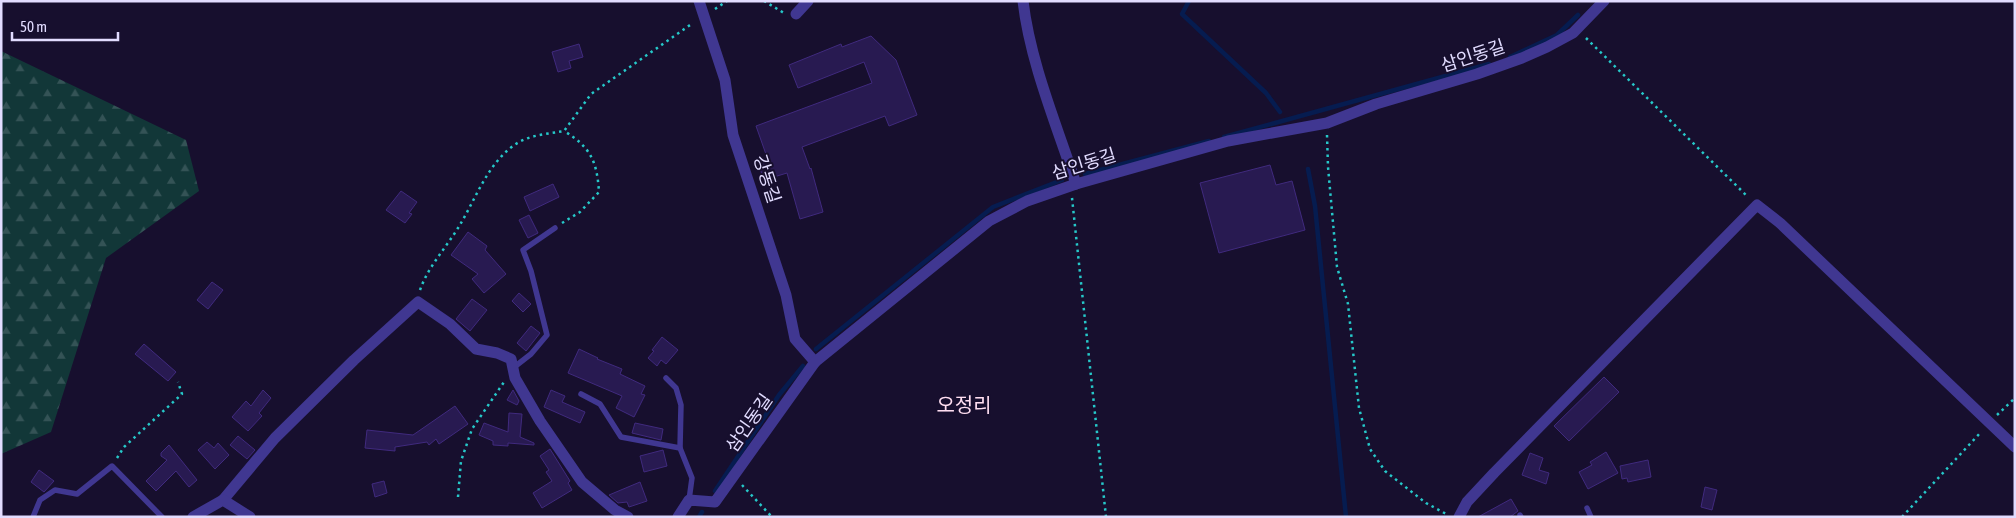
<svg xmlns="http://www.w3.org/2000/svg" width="2016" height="518" viewBox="0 0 2016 518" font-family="'Asap Condensed','Noto Sans KR',sans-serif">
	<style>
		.forest { fill: url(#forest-firs) }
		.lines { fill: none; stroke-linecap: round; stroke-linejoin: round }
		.stream { stroke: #061c50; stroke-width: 4.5 }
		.building { fill: #281a51; stroke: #402a7e }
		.path { stroke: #26c8c9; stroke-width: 2.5; stroke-dasharray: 2.5 4; stroke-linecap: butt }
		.service { stroke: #403791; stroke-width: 5.5 }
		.minor { stroke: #403791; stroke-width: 11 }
		.labels { text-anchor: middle; stroke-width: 4; stroke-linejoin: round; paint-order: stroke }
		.street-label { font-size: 18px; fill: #e2dcff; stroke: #170f2e }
		.quarter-label { font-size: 20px; fill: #ffdef1; stroke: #170f2e }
	</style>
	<defs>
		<pattern id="forest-firs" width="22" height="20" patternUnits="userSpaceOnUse" patternTransform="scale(1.25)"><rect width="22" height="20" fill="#123738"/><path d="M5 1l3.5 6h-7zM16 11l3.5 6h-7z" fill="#345356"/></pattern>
	</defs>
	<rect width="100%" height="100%" fill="#170f2e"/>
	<polygon class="forest" points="1,51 186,140 199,191 106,258 51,432 1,454"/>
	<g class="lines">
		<g class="stream">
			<polyline points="1189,1 1182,14 1266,93 1280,112"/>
			<polyline points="1510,57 1557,35 1578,15"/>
			<polyline points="1224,137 1489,64"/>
			<polyline points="1308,169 1315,206 1346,517"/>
			<polyline points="1085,174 1209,141"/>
			<polyline points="816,349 993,207 1062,180"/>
			<polyline points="715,491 779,395 803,366"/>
			<polyline points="699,517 702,512"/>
		</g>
	</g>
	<g class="building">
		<polygon points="871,36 896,60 917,115 889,126 885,116 802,147 810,169 811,168 823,212 800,219 787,173 764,180 758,163 768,160 756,126 872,83 864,62 798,88 789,65 841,44 842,47"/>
		<polygon points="579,44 583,57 569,61 571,68 558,72 552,52"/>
		<polygon points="1270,165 1276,185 1292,181 1305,230 1219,253 1200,183"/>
		<polygon points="553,184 559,197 530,211 524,197"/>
		<polygon points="401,191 417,202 409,213 412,214 405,223 386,210"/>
		<polygon points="529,215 538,233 528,238 519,220"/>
		<polygon points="468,232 487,246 485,250 506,274 484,293 472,279 478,274 451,255"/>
		<polygon points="212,282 223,290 208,309 197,300"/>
		<polygon points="519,293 531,304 523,312 512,301"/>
		<polygon points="472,299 487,310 470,331 456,319"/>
		<polygon points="531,326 540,333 526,351 517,343"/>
		<polygon points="662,337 678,350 666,364 661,360 657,366 648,358 654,351 652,350"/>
		<polygon points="144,344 176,372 168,381 135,354"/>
		<polygon points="579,349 598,358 597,359 622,369 620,374 645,386 641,394 645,395 634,417 616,408 622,396 568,373"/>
		<polygon points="1604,377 1619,392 1569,441 1554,426"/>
		<polygon points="263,390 271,398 259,413 262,416 248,431 232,417 246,401 251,406"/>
		<polygon points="513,390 519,401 517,405 507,400"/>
		<polygon points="551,390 565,396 562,402 585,412 580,423 544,407"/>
		<polygon points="455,406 468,424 439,444 436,439 429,445 427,442 395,447 395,451 365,448 367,430 413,435"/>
		<polygon points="509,413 522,414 520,437 534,443 534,445 508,443 508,446 493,445 493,441 479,435 484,423 508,432"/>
		<polygon points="635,423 663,429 661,440 632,433"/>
		<polygon points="238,436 255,450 247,459 230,445"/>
		<polygon points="207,442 214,448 218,443 229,455 215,469 198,450"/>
		<polygon points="169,445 197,480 189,487 176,471 156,491 146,481 167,460 161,456 161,453"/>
		<polygon points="550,449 570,481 568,483 572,490 542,508 533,493 552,481 546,472 549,470 540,456"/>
		<polygon points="663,450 667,466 644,472 640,456"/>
		<polygon points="1606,452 1618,473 1588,489 1579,472 1592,465 1590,462"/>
		<polygon points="1530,453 1543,458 1539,470 1549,473 1546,484 1522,475"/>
		<polygon points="1648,460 1651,477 1628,482 1627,478 1622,479 1620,466"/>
		<polygon points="39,470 54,481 44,492 31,482"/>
		<polygon points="384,481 387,493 375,497 372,484"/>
		<polygon points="640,482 647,501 629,507 627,502 618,503 609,495"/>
		<polygon points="1705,487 1717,490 1712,510 1701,507"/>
		<polygon points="1511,499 1518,511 1510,517 1478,517"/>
	</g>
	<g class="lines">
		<g class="path">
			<polyline points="764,1 784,13"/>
			<polyline points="715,9 727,1"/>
			<polyline points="1586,38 1748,197"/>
			<polyline points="1327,135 1328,167 1337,267 1348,304 1359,408 1370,449 1385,471 1426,503 1448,515"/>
			<polyline points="1072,198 1106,517"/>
			<path d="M562 223 580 212 599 192C597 162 591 147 564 131"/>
			<path d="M420 290C428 267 445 249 458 228 475 201 486 166 513 146 527 135 547 134 564 131L591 94 693 23"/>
			<polyline points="1997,415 2015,398"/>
			<polyline points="117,458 124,447 182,394 178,382"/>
			<polyline points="742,485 772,517"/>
			<polyline points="458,497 461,461 472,429 504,382"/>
			<polyline points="1902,517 1981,432"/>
		</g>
		<g class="service">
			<polyline points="513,368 531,354 547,335 531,271 523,250 555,228"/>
			<polyline points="666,378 676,388 681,405 680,448"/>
			<polyline points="581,394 600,404 621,437 680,448 692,478 689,500"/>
			<polyline points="1587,508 1591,517"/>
			<polyline points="1520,515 1521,517"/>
			<polyline points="33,517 40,500 55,490 77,494 112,466 162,517"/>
		</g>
		<g class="minor">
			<polyline points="699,1 725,80 733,135 786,295 795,339 815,362"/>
			<path d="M1023 1C1030 62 1057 126 1076 184"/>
			<polyline points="796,14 808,1"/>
			<polyline points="223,500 275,438 354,360 418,302 450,324 476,349 497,353 511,359 515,378 540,421 582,482 615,510 628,517"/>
			<polyline points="193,517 223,500 250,517"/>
			<polyline points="678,517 689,500 715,502 815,362 989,221 1027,201 1076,184 1228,141 1327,123 1376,104 1477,74 1522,58 1547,47 1573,33 1604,1"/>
			<polyline points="1459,517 1467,502 1494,473 1757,205 1780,223 2015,447"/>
		</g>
	</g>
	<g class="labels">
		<g class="street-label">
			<text transform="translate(1473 56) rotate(-18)" y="6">삼인동길</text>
			<text transform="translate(1084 164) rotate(-17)" y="6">삼인동길</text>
			<text transform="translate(767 179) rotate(72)" y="6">강동길</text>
			<text transform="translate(749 423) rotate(-55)" y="6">삼인동길</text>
		</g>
		<g class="quarter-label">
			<text x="964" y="412">오정리</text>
		</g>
	</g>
	<rect width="2016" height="518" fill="none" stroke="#e2dcff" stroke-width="5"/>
	<path d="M12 32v8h106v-8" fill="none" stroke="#e2dcff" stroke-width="2.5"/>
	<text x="20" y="32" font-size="15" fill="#e2dcff" stroke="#170f2e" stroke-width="4" paint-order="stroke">50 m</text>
</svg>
